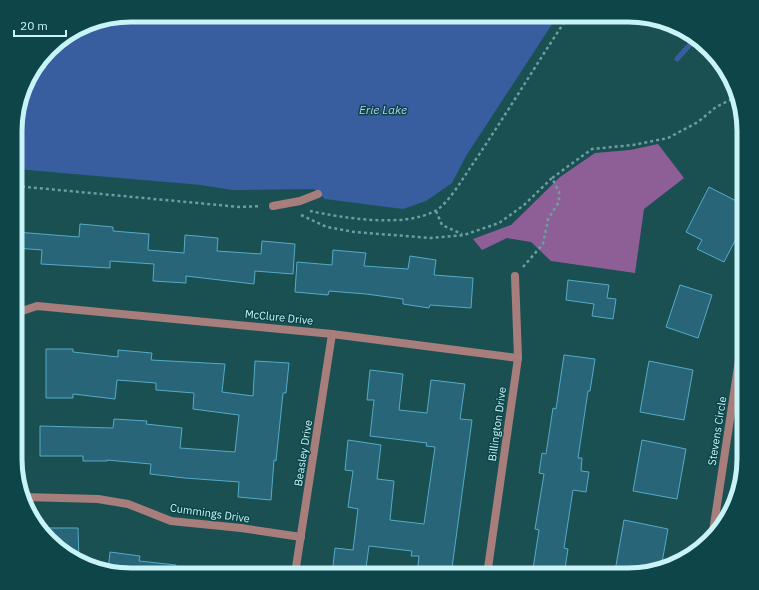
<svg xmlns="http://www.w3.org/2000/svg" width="759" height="590" viewBox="0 0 759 590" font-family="'IBM Plex Sans',sans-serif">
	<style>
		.green { fill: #8e5e97 }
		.water { fill: #395ea0 }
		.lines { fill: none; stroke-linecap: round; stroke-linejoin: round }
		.stream { stroke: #395ea0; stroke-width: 5 }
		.building { fill: #286578; stroke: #54abc6 }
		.path { stroke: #6c9da0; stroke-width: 2.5; stroke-dasharray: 3 3; stroke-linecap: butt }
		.service { stroke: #a77e7c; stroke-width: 8 }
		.minor { stroke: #a77e7c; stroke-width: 8 }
		.labels { text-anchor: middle; stroke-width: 3; stroke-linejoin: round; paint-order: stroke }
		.street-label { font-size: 11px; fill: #c8f4f7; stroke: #0d4548 }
		.water-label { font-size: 12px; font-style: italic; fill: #b6ccf2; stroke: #0d4548 }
		.rim { fill: none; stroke: #c8f4f7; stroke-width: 5 }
	</style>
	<rect width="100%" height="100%" fill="#1b5053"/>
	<polygon class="green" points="658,144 684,178 644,209 635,273 551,261 531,242 507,238 482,250 473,239 511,225 560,177 595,153 630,150"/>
	<polygon class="water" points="131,15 558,15 466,156 452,183 426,201 403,209 325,199 314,189 232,190 201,185 16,169 16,116 30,73 55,44 94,21"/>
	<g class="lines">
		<polyline class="stream" points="677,59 696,38"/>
	</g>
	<g class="building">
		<polygon points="709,187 744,205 744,223 724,262 697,249 702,240 686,232"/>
		<polygon points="80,224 113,227 113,231 149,234 148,250 184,253 185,235 218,238 217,251 261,254 262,241 295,244 293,274 255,271 254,284 186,276 186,283 153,281 154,264 110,261 110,268 41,264 42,250 16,248 16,232 79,237"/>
		<polygon points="333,250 366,253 364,266 408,269 410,256 436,260 434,275 473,278 471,308 430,305 429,308 403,304 403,299 366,294 329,291 328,295 295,292 297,262 332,265"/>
		<polygon points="568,280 609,285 607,298 616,299 613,319 592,316 594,304 566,300"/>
		<polygon points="680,285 712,295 698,338 666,327"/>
		<polygon points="46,349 73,349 73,352 118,357 118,350 152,353 151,360 225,364 222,392 253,396 255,361 289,363 286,393 283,393 276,461 274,460 271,500 238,497 239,482 185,478 150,474 151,464 107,460 107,461 83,461 83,456 40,456 40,426 113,428 114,419 147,421 146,424 182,428 180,448 235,452 239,415 193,409 194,393 156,390 156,383 117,380 115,399 73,394 73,398 46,398"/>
		<polygon points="564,355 595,359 590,391 588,391 578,458 582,458 581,471 589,472 586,492 573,490 564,548 568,549 564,575 532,575 539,530 535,529 544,474 539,473 542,453 546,454 553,408 556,409"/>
		<polygon points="649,361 693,370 684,420 640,412"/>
		<polygon points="370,370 403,374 399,410 427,413 431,380 465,384 460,419 472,420 451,575 417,575 419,556 411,556 412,551 369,546 365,575 332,575 335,548 353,550 358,509 348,507 353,471 345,470 348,440 381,445 377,479 394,481 390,520 424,524 435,447 426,446 427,443 370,436 374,400 367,400"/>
		<polygon points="642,440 686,449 677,499 633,491"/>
		<polygon points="624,520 668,529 661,568 633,574 615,571"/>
		<polygon points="41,528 78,528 79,561 54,546"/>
		<polygon points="110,552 140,556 139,561 176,565 175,575 124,575 108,571"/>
	</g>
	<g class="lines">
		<g class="path">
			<polyline points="16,186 240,207 261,206"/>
			<path d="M310 211C344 218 403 228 435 211 447 205 462 180 470 168 504 118 535 66 569 15"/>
			<polyline points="436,211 442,225 462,234"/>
			<polyline points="301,215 327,227 354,232 431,238 464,235 499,223 524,205 552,178"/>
			<polyline points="523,267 543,244 548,219 559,202 559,192 552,178 592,149 633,145 668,138 698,122 716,107 736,97"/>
		</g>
		<polyline class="service" points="273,206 300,201 318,194"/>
		<g class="minor">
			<polyline points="16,313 37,306 332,334 518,358"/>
			<polyline points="24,497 98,499 128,504 171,521 241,528 301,537"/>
			<polyline points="712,538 744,327"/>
			<polyline points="297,575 296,567 332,334"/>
			<polyline points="487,575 518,358 515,276"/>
		</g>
	</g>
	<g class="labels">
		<g class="street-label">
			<text transform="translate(279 317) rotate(6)" y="4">McClure Drive</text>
			<text transform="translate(497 424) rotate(-82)" y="4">Billington Drive</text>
			<text transform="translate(717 431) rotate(-81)" y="4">Stevens Circle</text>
			<text transform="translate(303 453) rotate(-81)" y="4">Beasley Drive</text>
			<text transform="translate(210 513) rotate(8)" y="4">Cummings Drive</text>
		</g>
		<g class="water-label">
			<text x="383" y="114">Erie Lake</text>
		</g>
	</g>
	<path d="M0 0H759V590H0ZM131 22H628A109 109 0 0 1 737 131V459A109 109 0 0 1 628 568H131A109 109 0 0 1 22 459V131A109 109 0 0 1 131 22Z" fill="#0d4548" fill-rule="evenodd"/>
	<path class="rim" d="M131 22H628A109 109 0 0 1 737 131V459A109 109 0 0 1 628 568H131A109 109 0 0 1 22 459V131A109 109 0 0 1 131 22Z"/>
	<path d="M14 30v6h52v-6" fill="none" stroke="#c8f4f7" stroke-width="2"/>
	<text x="20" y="30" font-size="12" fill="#c8f4f7" stroke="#0d4548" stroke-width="3" paint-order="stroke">20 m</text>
</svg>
